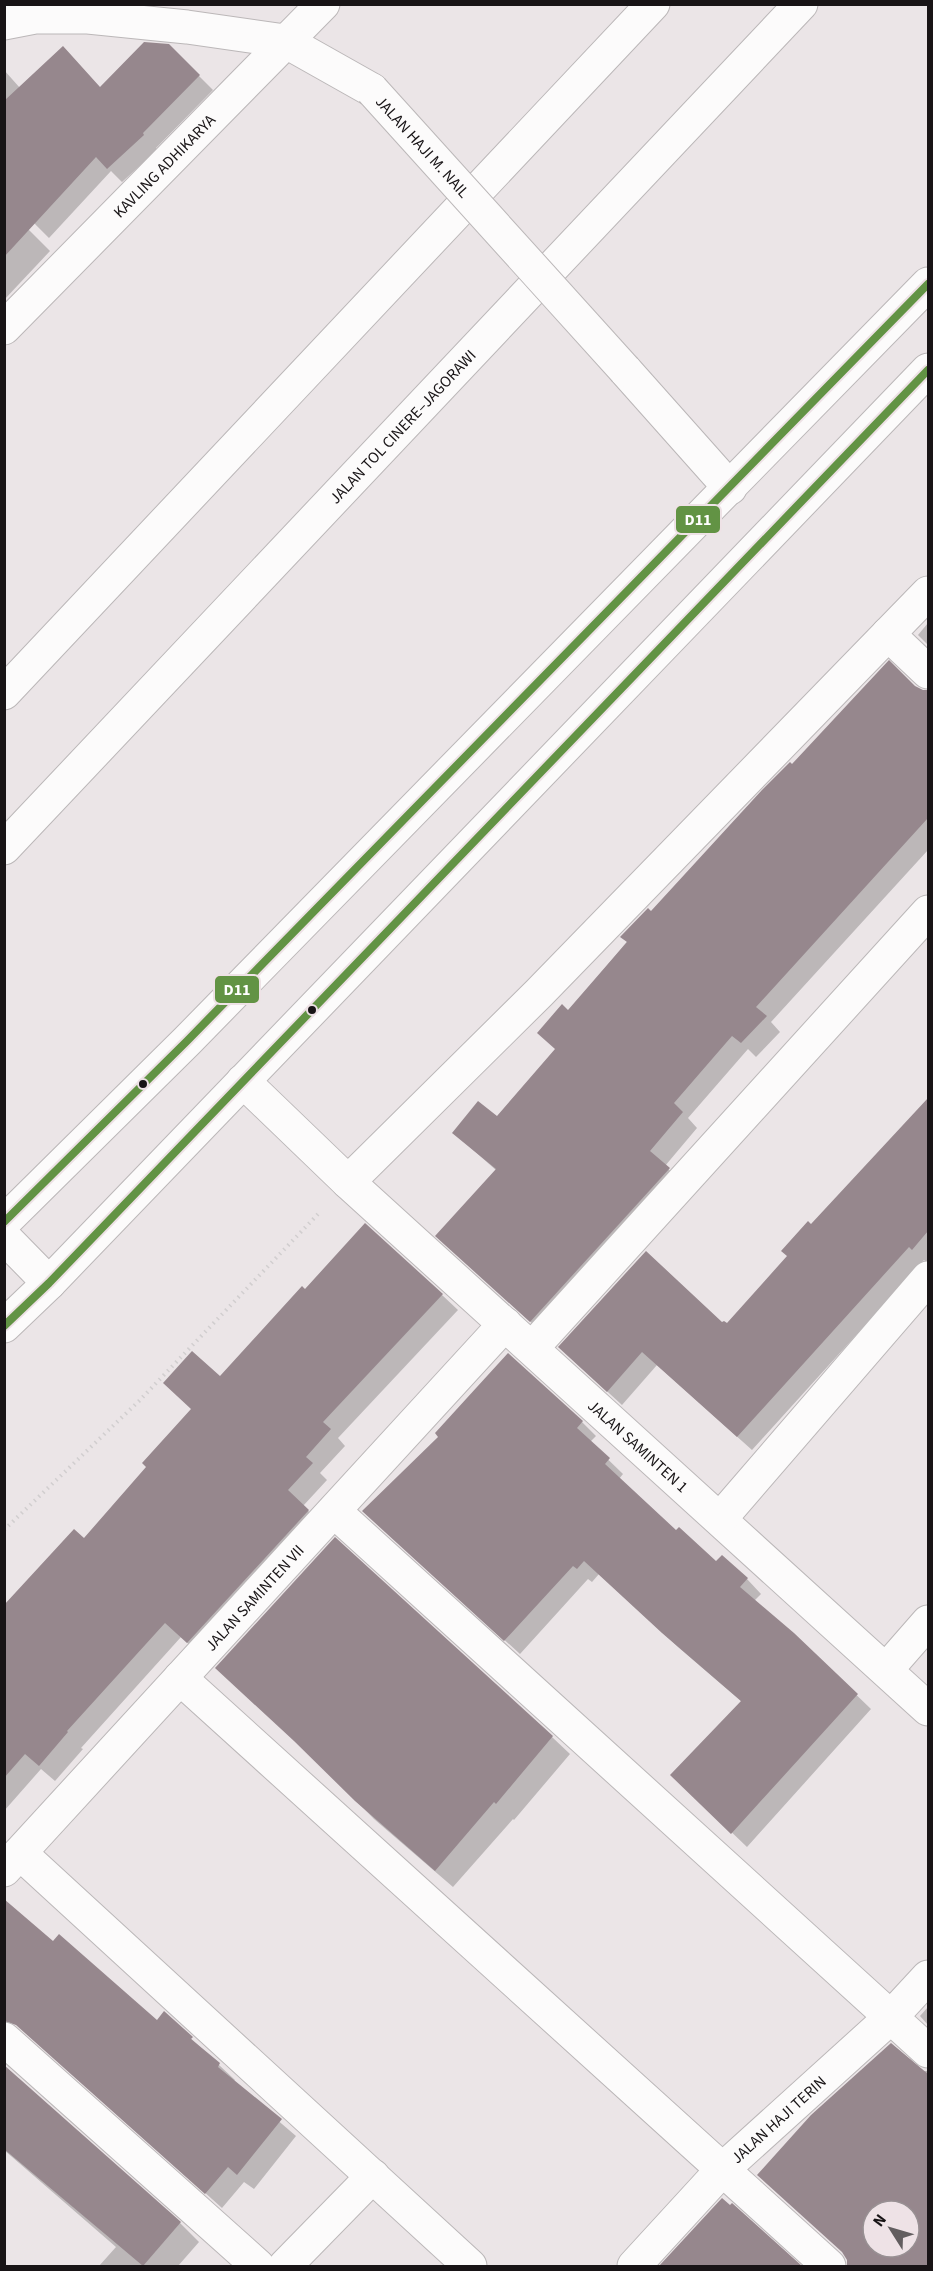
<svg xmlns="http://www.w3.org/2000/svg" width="933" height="2271" viewBox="0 0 933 2271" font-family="'Source Sans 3',sans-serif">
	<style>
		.shadow { fill: #0003; fill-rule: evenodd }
		.building { fill: #96878d; fill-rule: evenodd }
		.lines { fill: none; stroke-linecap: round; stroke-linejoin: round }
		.minor-casing { stroke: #bbb7b8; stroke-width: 35 }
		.secondary-casing { stroke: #bbb7b8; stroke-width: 35 }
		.trunk-casing { stroke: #bbb7b8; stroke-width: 35 }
		.motorway-casing { stroke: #bbb7b8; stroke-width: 35 }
		.path { stroke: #d1cecf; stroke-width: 4; stroke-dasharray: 1.5 4.5; stroke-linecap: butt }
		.minor { stroke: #fcfbfb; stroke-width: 33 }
		.secondary { stroke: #fcfbfb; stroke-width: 33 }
		.trunk { stroke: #fcfbfb; stroke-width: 33 }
		.motorway { stroke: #fcfbfb; stroke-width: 33 }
		.secondary-bridge-casing { stroke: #bbb7b8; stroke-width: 35; stroke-linecap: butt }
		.secondary-bridge { stroke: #fcfbfb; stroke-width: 33 }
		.bus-1-casing { stroke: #eee2e6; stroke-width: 12 }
		.bus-1 { stroke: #629344; stroke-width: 8 }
		.bus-dot { fill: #181416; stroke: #eee2e6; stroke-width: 2 }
		.labels { text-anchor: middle; stroke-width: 6; stroke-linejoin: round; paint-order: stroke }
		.street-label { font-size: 16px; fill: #181416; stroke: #eee2e6 }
		.line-badge { stroke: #eee2e6; stroke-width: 2 }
		.badge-label { font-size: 16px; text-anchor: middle; font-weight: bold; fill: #fff }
	</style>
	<rect width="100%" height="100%" fill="#ebe5e7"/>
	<g class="shadow">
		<polygon points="168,45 213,90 156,148 157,150 122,182 111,171 49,238 35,224 4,172 4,70 20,88 101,88"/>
		<polygon points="4,205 50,251 4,300"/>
		<polygon points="928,623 928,645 918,635"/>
		<polygon points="914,687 923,692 928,691 928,850 771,1022 780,1032 756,1057 748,1049 688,1118 697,1128 665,1166 684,1184 546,1336 452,1250 497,1171 454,1133 497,1118 557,1050 568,1012 651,913 792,766"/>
		<polygon points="922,1107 928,1112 928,1261 927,1263 924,1260 752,1450 657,1365 622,1405 574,1361 722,1324 727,1325 788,1257 811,1226"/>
		<polygon points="305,1291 442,1295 458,1310 338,1438 345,1446 320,1473 327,1480 303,1506 324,1526 203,1657 181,1637 81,1748 83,1749 55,1781 41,1769 4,1811 4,1607 84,1540 147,1467 220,1379"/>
		<polygon points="582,1422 596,1436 590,1442 623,1474 619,1479 676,1532 716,1563 722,1557 747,1579 761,1594 754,1601 793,1634 871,1709 747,1847 672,1775 742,1702 678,1647 599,1574 592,1582 588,1579 520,1654 378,1525"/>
		<polygon points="552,1737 570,1754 514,1820 513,1819 453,1887 374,1819 314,1758"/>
		<polygon points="53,1943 157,2022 164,2013 219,2065 235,2080 233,2082 296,2136 254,2189 244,2182 222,2208 14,2021"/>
		<polygon points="928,2007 928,2025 920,2016"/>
		<path d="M923 2071H928V2266H849L848 2260ZM873 2211H909V2247H873Z"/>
		<polygon points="4,2080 180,2223 199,2242 178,2266 99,2266 116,2247 4,2150"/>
		<polygon points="722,2200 730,2207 732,2206 799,2266 661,2266"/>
	</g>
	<g class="building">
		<polygon points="144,42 169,44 200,75 143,133 144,135 107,169 96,157 4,257 4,101 63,46 100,87"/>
		<polygon points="889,660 915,686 923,690 928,690 928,818 756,1007 767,1016 741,1043 732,1036 674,1103 683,1112 650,1151 670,1168 530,1322 435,1236 496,1169 452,1133 478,1101 497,1116 555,1049 537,1033 562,1004 568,1010 627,942 620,937 648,908 651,911 762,790 790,762 792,764"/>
		<polygon points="928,1098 928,1231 912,1250 909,1247 737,1437 642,1352 607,1392 558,1347 646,1251 722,1322 724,1321 727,1323 787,1256 781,1251 808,1221 811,1224"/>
		<polygon points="365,1223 443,1294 323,1422 331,1429 306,1457 313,1463 288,1490 309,1510 187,1643 165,1623 67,1731 68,1732 39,1766 25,1754 4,1778 4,1605 74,1529 84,1538 146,1467 142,1463 191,1409 163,1383 192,1351 220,1376 302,1286 305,1289"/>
		<polygon points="508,1353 583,1421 577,1428 610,1458 605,1464 676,1530 679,1527 716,1561 722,1555 748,1578 740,1587 794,1633 858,1694 731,1834 670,1775 741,1701 662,1633 584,1561 577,1569 573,1566 504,1641 362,1511 438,1437 435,1433"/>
		<polygon points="335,1537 553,1736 496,1804 494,1802 435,1871 355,1801 294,1741 215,1668"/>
		<polygon points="4,1899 53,1941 59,1934 157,2020 164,2011 193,2037 191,2039 220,2063 218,2067 282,2119 237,2175 228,2167 205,2194 16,2025 4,2021"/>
		<path d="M891 2043 928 2074V2266H847V2260L842 2252 757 2175 811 2115ZM873 2211H909V2247H873Z"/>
		<polygon points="4,2065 181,2222 143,2266 4,2149"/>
		<polygon points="722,2198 730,2205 732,2203 802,2266 659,2266"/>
	</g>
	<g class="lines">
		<g class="minor-casing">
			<g id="minor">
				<path id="s1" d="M4 328 323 4"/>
				<polyline points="888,634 928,672"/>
				<path id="s2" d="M243 1081 348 1182 928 1709"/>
				<polyline points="348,1182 539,993 928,593"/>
				<polyline points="532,1348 928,912"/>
				<polyline points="334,1511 928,2051"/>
				<polyline points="720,1519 928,1278"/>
				<polyline points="886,1670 928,1622"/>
				<polyline points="180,1678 829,2266"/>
				<polyline points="20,1853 470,2266"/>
				<path id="s3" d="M4 1870 505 1324"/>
				<polyline points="4,2039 258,2266"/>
				<polyline points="285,2266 373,2176"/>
				<path id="s4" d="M634 2266 722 2170 891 2017 928 1977"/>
			</g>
		</g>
		<g class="secondary-casing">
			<g id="secondary">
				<polyline points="4,23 35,17 88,17 187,27 285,41 372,90"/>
				<polyline points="625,370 730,488"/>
			</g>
		</g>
		<g class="trunk-casing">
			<g id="trunk">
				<polyline points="4,1222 187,1041 928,284"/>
				<polyline points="4,1237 49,1283"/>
				<polyline points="4,1326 49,1283 928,370"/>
			</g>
		</g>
		<g class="motorway-casing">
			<g id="motorway">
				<polyline points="4,693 653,4"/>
				<path id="s5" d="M4 848 801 4"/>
			</g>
		</g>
		<polyline class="path" points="4,1530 139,1401 320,1212"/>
		<use href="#minor" class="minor"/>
		<use href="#secondary" class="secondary"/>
		<use href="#trunk" class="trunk"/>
		<use href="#motorway" class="motorway"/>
		<g class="secondary-bridge-casing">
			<g id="secondary-bridge">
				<path id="s6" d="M372 90 625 370"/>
			</g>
		</g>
		<use href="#secondary-bridge" class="secondary-bridge"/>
		<g class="bus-1-casing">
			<g id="bus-1">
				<polyline points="4,1222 187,1041 928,284"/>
				<polyline points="4,1326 49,1283 928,370"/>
			</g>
		</g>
		<use href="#bus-1" class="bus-1"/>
	</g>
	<g class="bus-dot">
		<circle cx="312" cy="1010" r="5"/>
		<circle cx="143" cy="1084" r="5"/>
	</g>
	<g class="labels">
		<g class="street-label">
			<text dy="6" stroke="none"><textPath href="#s6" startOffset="76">JALAN HAJI M. NAIL</textPath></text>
			<text dy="6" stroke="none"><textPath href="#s1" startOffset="228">KAVLING ADHIKARYA</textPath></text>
			<text dy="6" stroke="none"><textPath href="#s5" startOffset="580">JALAN TOL CINERE–JAGORAWI</textPath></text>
			<text dy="6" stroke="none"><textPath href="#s2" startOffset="538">JALAN SAMINTEN 1</textPath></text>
			<text dy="6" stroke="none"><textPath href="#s3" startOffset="370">JALAN SAMINTEN VII</textPath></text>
			<text dy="6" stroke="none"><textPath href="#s4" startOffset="206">JALAN HAJI TERIN</textPath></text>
		</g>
	</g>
	<g class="line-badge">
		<rect x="675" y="505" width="46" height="29" rx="6" fill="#629344"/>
		<rect x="214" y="975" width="46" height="29" rx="6" fill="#629344"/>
	</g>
	<g class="badge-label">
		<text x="698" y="525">D11</text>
		<text x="237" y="995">D11</text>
	</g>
	<rect width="933" height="2271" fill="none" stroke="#181416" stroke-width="12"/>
	<g transform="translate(891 2229) rotate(307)"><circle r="28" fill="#eee2e6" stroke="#989093" stroke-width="1.5"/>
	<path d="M0-4.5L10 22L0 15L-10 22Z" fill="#625d5f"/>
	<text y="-9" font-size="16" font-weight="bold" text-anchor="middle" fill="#181416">N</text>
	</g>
</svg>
